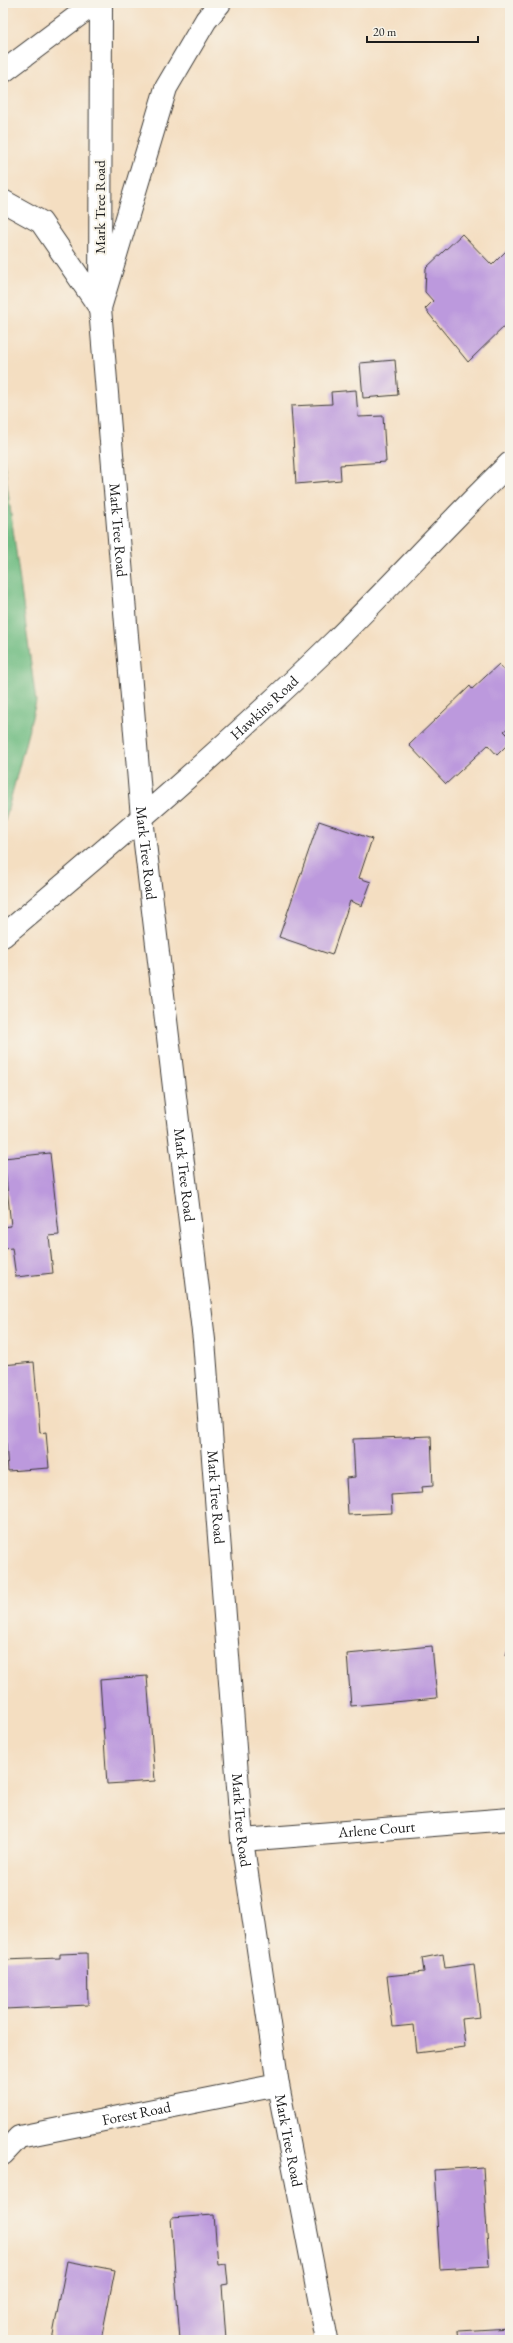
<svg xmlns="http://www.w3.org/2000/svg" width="513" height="2343" viewBox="0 0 513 2343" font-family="'EB Garamond',serif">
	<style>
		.forest { fill: #73be85; stroke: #486d50 }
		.building { fill: #bc99dd }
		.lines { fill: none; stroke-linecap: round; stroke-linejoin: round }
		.street-casing { stroke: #3c3935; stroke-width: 24 }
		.secondary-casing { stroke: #3c3935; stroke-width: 24 }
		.highway-casing { stroke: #3c3935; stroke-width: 24 }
		.street { stroke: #fff; stroke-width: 22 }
		.secondary { stroke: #fff; stroke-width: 22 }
		.highway { stroke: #fff; stroke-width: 22 }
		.labels { text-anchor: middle; stroke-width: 4; stroke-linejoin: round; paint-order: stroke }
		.street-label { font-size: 15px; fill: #1c1c1c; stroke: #f7f3e8 }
	</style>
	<rect width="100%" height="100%" fill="#f7f3e8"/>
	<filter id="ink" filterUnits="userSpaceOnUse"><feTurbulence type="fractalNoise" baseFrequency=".025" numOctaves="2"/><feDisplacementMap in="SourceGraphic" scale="8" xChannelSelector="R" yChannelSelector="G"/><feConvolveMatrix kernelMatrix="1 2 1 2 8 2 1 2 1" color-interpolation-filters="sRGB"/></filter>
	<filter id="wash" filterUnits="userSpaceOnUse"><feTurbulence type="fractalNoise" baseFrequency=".012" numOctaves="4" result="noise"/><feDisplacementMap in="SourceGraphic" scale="16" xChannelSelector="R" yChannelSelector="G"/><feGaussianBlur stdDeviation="0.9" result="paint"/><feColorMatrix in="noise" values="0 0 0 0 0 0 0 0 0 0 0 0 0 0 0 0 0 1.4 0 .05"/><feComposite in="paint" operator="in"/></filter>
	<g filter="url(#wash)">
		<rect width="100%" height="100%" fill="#f4dec1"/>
		<polygon class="forest" points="3,454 36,702 3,828"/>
		<g id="blocks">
			<g class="building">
				<polygon points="462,234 492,265 510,247 510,321 468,362 425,309 433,301 425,292 426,268"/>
				<polygon points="395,360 398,395 363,398 360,363"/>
				<polygon points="356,390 358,417 383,416 386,462 340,465 341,480 296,484 291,406 332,404 331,392"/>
				<polygon points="499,664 510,676 510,726 504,731 510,737 510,742 497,755 488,745 446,784 409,745 470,686 472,689"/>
				<polygon points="319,821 372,839 359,878 371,882 362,906 350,901 332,955 279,937"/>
				<polygon points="50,1153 59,1235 49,1236 53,1273 16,1277 12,1248 3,1249 3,1227 11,1226 4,1158"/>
				<polygon points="34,1362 40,1433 46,1432 49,1468 8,1471 6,1443 3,1443 3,1365"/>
				<polygon points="431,1436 433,1486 421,1487 422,1493 391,1495 392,1513 348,1515 346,1478 355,1477 353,1439"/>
				<polygon points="510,1642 510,1656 506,1655"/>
				<polygon points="432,1646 437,1698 351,1706 347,1654"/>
				<polygon points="147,1676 155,1781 107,1784 100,1680"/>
				<polygon points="87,1953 88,2005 5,2009 3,1960 60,1958 60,1954"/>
				<polygon points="443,1954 445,1968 474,1964 480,2017 462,2019 465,2047 417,2053 414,2025 393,2027 387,1976 424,1972 422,1958"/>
				<polygon points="483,2167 489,2266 440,2269 434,2170"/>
				<polygon points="214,2215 218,2265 226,2264 228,2284 222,2285 226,2340 180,2340 171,2218"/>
				<polygon points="67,2261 115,2270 101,2340 52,2340"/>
				<polygon points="510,2328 510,2340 459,2340 458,2331"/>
			</g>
		</g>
	</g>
	<g filter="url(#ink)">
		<use href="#blocks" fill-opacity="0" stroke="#3c3935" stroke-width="1"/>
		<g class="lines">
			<g class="street-casing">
				<g id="street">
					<path id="s1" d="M242 1840 510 1819"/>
					<path id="s2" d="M3 2154 19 2137 278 2085"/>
				</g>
			</g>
			<g class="secondary-casing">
				<g id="secondary">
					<path id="s3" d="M101 3 100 308 142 818 204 1340 242 1840 278 2085 327 2340"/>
					<path id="s4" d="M3 936C116 841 228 745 334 642 394 583 450 521 510 463"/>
				</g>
			</g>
			<g class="highway-casing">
				<g id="highway">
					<polyline points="3,72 95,3"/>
					<polyline points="3,201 41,222 100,308"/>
					<polyline points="100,308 166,88 206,20 220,3"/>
				</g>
			</g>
			<use href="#street" class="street"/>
			<use href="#secondary" class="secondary"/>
			<use href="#highway" class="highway"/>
		</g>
	</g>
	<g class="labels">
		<g class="street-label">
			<text transform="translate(100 207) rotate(-90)" y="5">Mark Tree Road</text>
			<text dy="5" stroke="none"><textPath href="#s3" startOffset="528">Mark Tree Road</textPath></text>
			<text dy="5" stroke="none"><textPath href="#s4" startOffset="347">Hawkins Road</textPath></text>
			<text dy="5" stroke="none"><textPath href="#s3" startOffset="852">Mark Tree Road</textPath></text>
			<text dy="5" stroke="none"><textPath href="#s3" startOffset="1176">Mark Tree Road</textPath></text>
			<text dy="5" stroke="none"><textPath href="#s3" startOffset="1500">Mark Tree Road</textPath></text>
			<text dy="5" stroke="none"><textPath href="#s3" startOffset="1824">Mark Tree Road</textPath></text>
			<text dy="5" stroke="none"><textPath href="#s1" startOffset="135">Arlene Court</textPath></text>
			<text dy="5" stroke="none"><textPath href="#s2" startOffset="143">Forest Road</textPath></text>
			<text dy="5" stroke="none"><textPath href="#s3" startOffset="2148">Mark Tree Road</textPath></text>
		</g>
	</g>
	<rect width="513" height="2343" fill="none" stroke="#f7f3e8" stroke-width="16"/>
	<path d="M367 36v6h111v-6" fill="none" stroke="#1c1c1c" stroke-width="2"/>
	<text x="373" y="36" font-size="12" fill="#1c1c1c" stroke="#f7f3e8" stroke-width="3" paint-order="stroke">20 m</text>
</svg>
